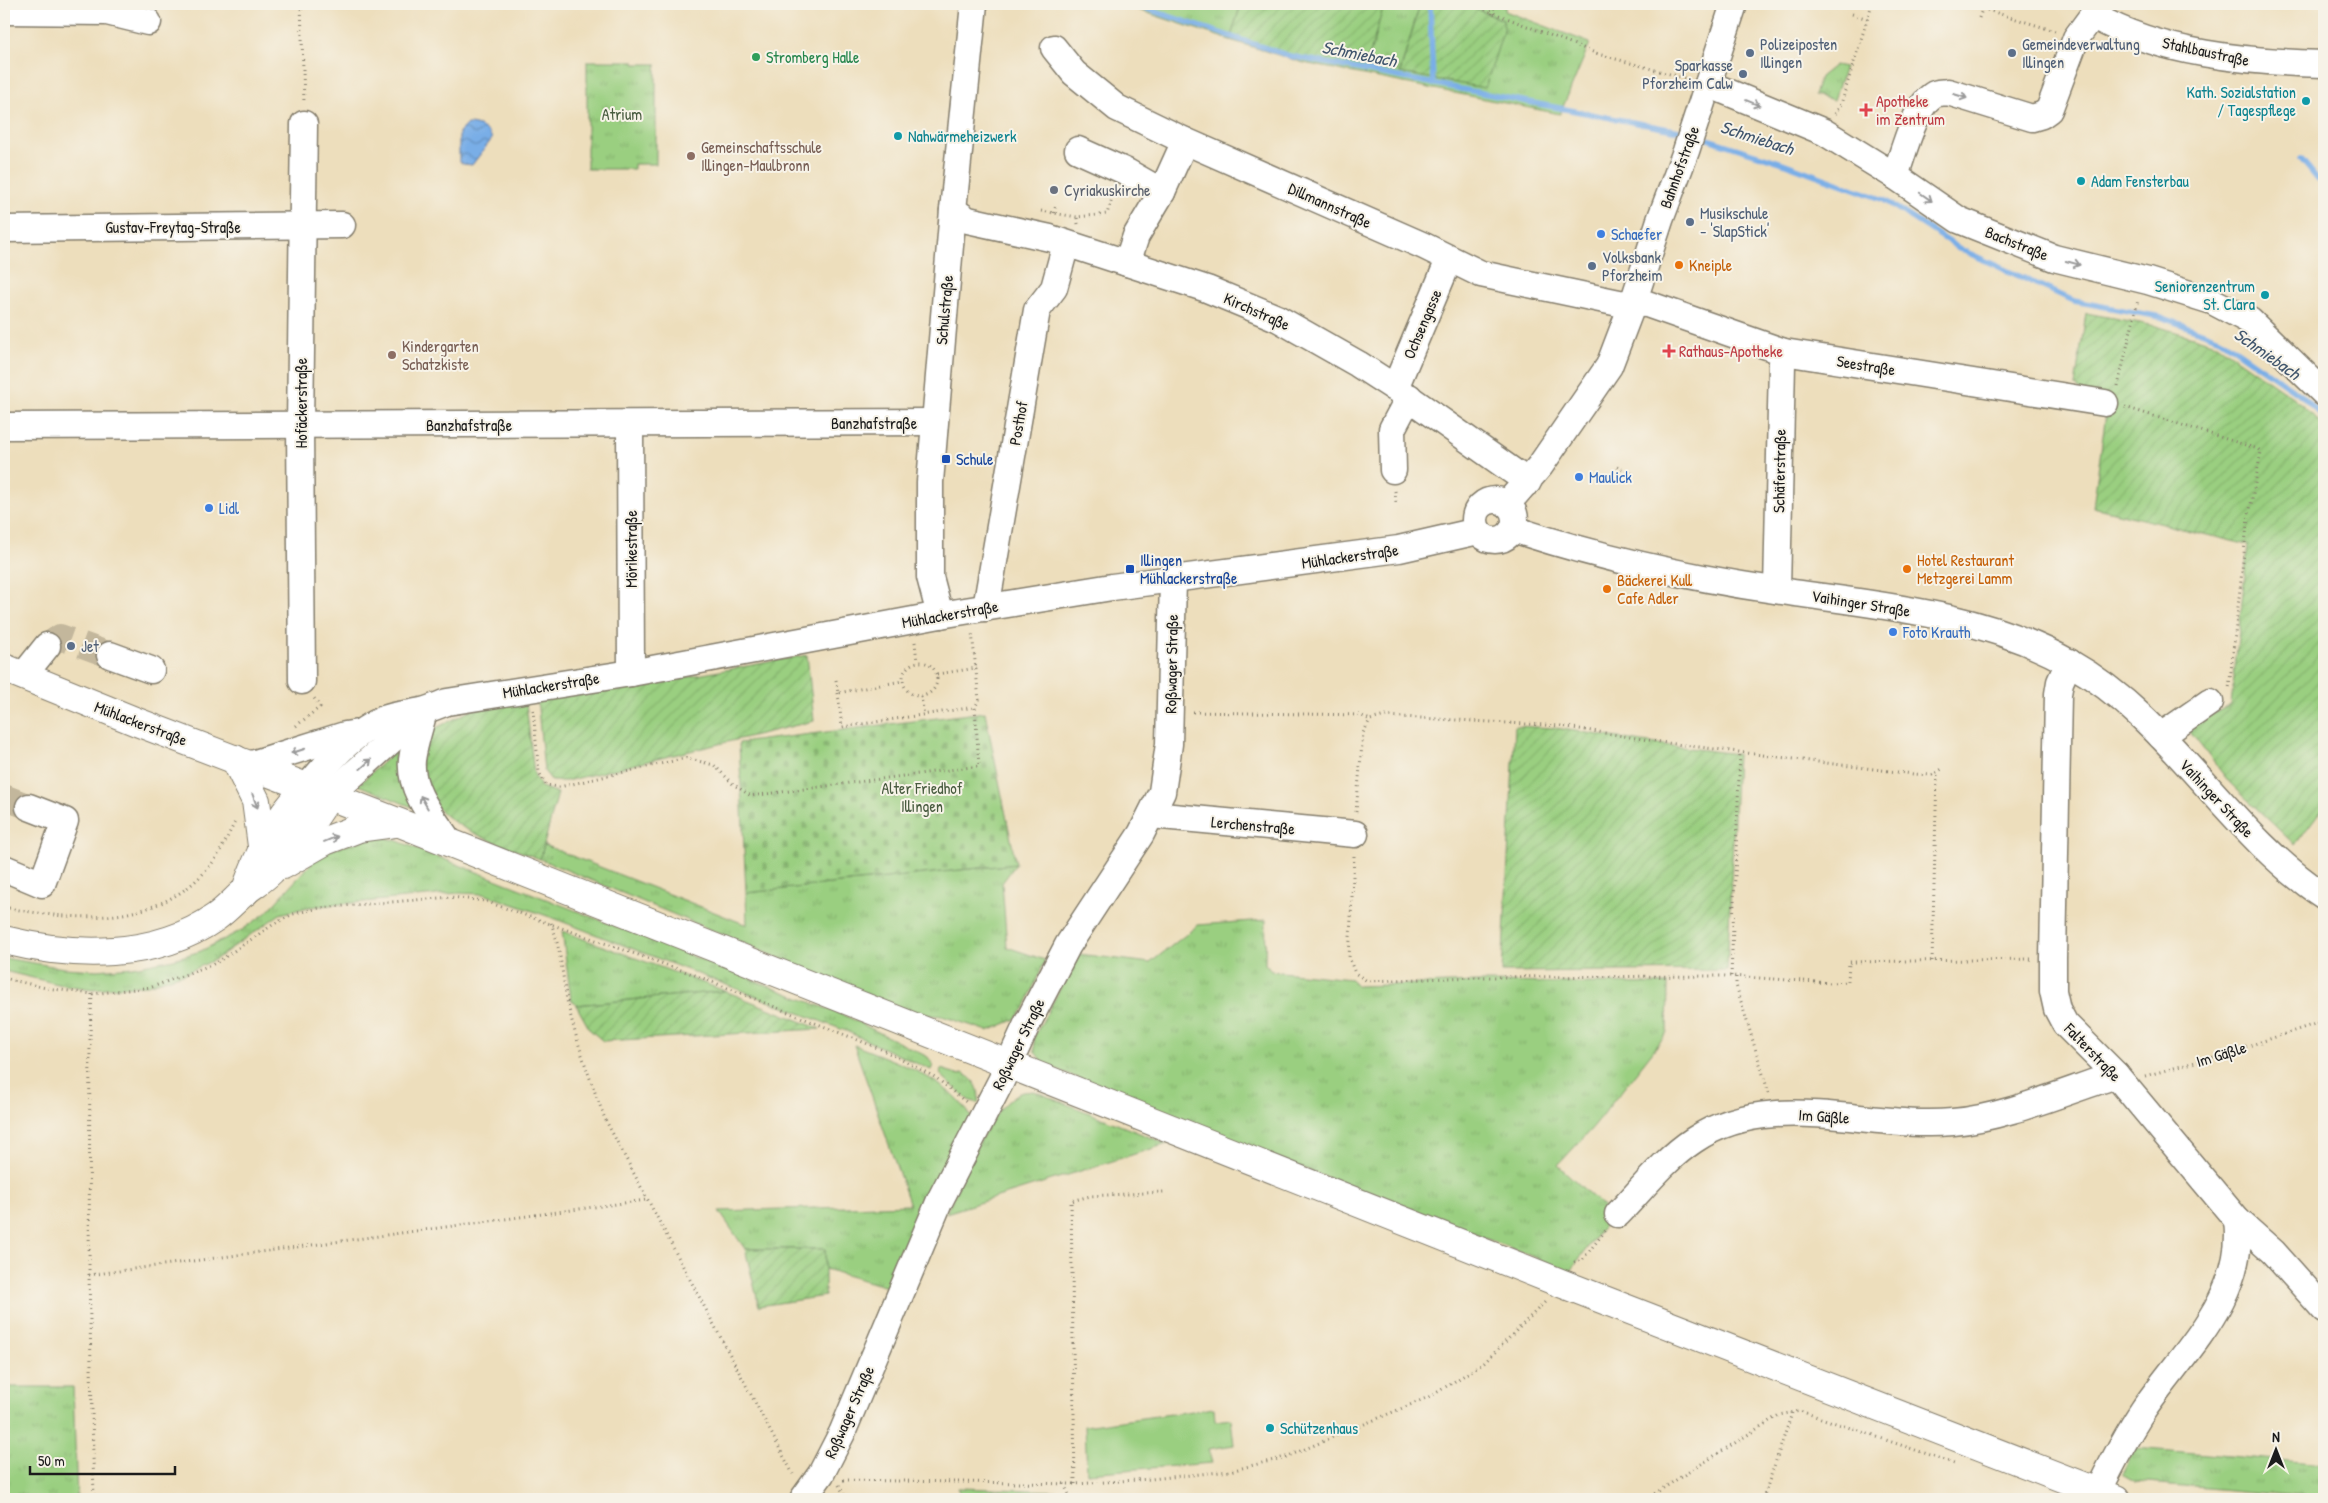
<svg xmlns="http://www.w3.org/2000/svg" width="2328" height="1503" viewBox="0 0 2328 1503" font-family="'Patrick Hand',sans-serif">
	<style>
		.grass { fill: url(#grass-tufts); stroke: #5b764e }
		.cemetery { fill: url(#cemetery-stones); stroke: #5b764e }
		.garden { fill: url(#garden-furrows); stroke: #5b764e }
		.pitch { fill: #9acf80; stroke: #5b764e }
		.water { fill: url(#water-waves); stroke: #4a6582 }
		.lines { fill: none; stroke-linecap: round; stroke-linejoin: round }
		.stream { stroke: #79aee7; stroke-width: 5.5 }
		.minor-tunnel { stroke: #c3b79c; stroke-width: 26; stroke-dasharray: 26 13; stroke-linecap: butt }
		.minor-casing { stroke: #847d6c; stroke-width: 29 }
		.major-casing { stroke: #847d6c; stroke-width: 30 }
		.path { stroke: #847d6c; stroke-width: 3; stroke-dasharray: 1 4; stroke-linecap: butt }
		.minor { stroke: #fff; stroke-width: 26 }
		.major { stroke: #fff; stroke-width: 28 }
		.oneway { stroke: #999 }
		.service-dot { fill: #5c6f8a; stroke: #f7f3e8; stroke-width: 2 }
		.leisure-dot { fill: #2e9e5b; stroke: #f7f3e8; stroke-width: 2 }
		.culture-dot { fill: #0f9aa8; stroke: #f7f3e8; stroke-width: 2 }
		.health-dot { fill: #e0444e; stroke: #f7f3e8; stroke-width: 2 }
		.education-dot { fill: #8d6e63; stroke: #f7f3e8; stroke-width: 2 }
		.worship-dot { fill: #6b7280; stroke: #f7f3e8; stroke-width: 2 }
		.shop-dot { fill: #3f7fe0; stroke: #f7f3e8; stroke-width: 2 }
		.food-dot { fill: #e8710a; stroke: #f7f3e8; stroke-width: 2 }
		.transit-dot { fill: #1a4fb4; stroke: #f7f3e8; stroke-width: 2 }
		.labels { text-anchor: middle; stroke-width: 4; stroke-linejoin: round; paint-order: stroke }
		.service-label { font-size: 16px; fill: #4e5e75; stroke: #f7f3e8; text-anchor: start }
		.street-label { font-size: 16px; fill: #1c1c1c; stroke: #f7f3e8 }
		.leisure-label { font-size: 16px; fill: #27864d; stroke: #f7f3e8; text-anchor: start }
		.culture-label { font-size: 16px; fill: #0d838f; stroke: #f7f3e8; text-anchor: start }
		.health-label { font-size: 16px; fill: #be3a42; stroke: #f7f3e8; text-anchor: start }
		.park-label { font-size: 16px; fill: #485b3f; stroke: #f7f3e8 }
		.education-label { font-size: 16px; fill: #785e54; stroke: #f7f3e8; text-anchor: start }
		.worship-label { font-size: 16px; fill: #5b616d; stroke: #f7f3e8; text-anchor: start }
		.shop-label { font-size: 16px; fill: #366cbe; stroke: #f7f3e8; text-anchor: start }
		.food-label { font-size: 16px; fill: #c56008; stroke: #f7f3e8; text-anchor: start }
		.transit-label { font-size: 16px; fill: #164399; stroke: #f7f3e8; text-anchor: start }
		.water-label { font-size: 18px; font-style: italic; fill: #41566d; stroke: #f7f3e8 }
	</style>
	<defs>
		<pattern id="grass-tufts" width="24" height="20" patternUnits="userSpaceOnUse" patternTransform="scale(1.25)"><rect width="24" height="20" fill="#9acf80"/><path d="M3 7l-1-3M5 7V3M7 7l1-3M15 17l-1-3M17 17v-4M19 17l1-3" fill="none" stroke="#84b16e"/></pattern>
		<pattern id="cemetery-stones" width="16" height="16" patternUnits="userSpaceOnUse" patternTransform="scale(1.25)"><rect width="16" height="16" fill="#9acf80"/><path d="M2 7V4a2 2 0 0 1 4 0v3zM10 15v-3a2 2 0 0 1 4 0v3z" fill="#84b16e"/></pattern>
		<pattern id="garden-furrows" width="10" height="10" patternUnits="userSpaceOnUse" patternTransform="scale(1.25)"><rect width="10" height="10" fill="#9acf80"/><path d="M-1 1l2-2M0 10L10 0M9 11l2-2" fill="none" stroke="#84b16e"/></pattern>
		<pattern id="water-waves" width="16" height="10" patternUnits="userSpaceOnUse" patternTransform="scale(1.25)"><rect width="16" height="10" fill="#79aee7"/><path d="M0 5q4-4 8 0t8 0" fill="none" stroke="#628dba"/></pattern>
	</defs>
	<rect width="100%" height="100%" fill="#f7f3e8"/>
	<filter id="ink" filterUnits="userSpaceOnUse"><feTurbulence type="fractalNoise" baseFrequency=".02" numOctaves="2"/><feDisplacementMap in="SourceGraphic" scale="10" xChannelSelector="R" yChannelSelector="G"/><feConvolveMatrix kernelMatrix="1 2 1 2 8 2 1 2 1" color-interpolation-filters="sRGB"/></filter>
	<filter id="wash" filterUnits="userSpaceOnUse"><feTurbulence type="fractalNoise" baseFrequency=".0096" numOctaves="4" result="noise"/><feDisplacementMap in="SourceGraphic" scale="20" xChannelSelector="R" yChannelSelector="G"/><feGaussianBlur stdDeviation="1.12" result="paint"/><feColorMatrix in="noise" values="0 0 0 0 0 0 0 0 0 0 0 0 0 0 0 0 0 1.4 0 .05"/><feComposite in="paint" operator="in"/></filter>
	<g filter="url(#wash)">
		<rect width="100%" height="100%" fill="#eddebc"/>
		<g class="grass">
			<polygon points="1120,4 1241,4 1230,40"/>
			<polygon points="1384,4 1420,4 1400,72 1503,20 1463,4 1507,4 1505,11 1590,43 1560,114 1364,75"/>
			<polygon points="587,61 634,61 634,64 656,64 656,164 634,164 634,169 587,169"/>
			<polygon points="1835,65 1845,67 1834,100 1814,95 1820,77"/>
			<polygon points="405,742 412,807 358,785"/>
			<polygon points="376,836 395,840 848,1017 928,1057 933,1065 931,1070 846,1031 553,918 484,894 458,893 309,907 280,914 216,959 186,973 148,985 92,989 58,984 4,971 4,958 64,968 97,970 133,967 174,959 201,951 242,930 266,913 321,853"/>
			<polygon points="544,845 747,925 746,893 1016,864 1002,883 1007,947 1045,960 1024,1009 1014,1020 988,1031 942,1016 917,1014 890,1004 540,859"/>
			<polygon points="1266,920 1265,964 1271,971 1351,979 1358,986 1479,982 1668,984 1667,1033 1594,1126 1558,1165 1612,1215 1570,1271 1227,1139 1044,1064 1035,1052 1034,1037 1079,954 1150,963 1198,925"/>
			<polygon points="562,931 725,991 576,1005 571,999"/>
			<path d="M854 1045C894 1061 948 1078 972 1118L894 1289 825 1269V1249H745L719 1211 910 1205Z"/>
			<path d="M941 1069 960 1075 963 1073C975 1080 981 1089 978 1103L968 1100 940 1074Z"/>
			<path d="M1034 1091 1167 1144 946 1213C962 1181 987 1111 1018 1094 1022 1091 1029 1092 1034 1091Z"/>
			<polygon points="4,1387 73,1387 77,1499 4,1499"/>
			<polygon points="2134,1448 2324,1464 2324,1498 2136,1482 2122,1474"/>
			<polygon points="958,1488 1061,1491 1064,1499 964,1499"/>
		</g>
		<polygon class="cemetery" points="985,712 1016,864 746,893 739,743"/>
		<g class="garden">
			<polygon points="1241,4 1384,4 1364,75 1304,63 1230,40"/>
			<polygon points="1420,4 1463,4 1503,20 1504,29 1485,88 1400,73"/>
			<polygon points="2086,313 2156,326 2216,344 2295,399 2324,426 2324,806 2295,845 2230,783 2186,727 2231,705 2248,545 2093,507 2106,414 2075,386"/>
			<polygon points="807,655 814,721 566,781 552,781 544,771 537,698 643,685"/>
			<path d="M520 698 526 703 534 774 541 787 558 793 540 859C497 842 414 822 421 761 422 751 430 739 434 729L474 709Z"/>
			<polygon points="1515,726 1556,728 1649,743 1737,754 1727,970 1502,972"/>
			<polygon points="725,991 820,1029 603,1041 590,1030 576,1005"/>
			<polygon points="745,1249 825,1249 825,1296 759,1306"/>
		</g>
		<polygon class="pitch" points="1214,1408 1215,1421 1231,1419 1234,1445 1208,1449 1212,1463 1087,1473 1085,1426"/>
		<path class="water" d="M467 124C477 124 489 128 492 139L472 165 463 164 459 161V132Z"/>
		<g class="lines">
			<g class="stream">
				<polyline points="1132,4 1290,56 1684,132"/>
				<polyline points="1430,4 1433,84"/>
				<polyline points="1698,136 1780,162 1884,200 1962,250 2074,301 2161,317 2220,339 2302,396 2324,417"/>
				<polyline points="2301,159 2324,187"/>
			</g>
		</g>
	</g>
	<g filter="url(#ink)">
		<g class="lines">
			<g class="minor-tunnel">
				<polyline points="47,646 60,637 110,655"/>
				<polyline points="4,797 29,807"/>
			</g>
			<g class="minor-casing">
				<g id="minor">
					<polyline points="4,11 107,12 148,22"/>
					<path d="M2094 16C2159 54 2249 62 2324 64"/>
					<polyline points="1054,48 1074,73 1117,108 1185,141 1424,246 1481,274 1619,303 1647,304 1784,352 2105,403"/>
					<polyline points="1708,84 1824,132 1895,176 1959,220 2054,258 2148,281 2212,301 2250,321 2324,393"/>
					<polyline points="1078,150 1127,172 1162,192"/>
					<path d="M1895 176C1903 155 1914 107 1933 95 1937 92 1943 93 1948 92L2032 118 2042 115 2049 110 2076 38 2101 4"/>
					<polyline points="953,210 968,220 1050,238 1207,289 1277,318 1358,364 1395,388 1528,482"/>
					<polyline points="4,229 342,225"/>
					<polyline points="1127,263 1136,236 1162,192 1185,141"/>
					<polyline points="1395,388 1449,260"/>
					<polyline points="630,425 631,673"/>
					<polyline points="4,426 934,422"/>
					<polyline points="1393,470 1392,429 1409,397"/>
					<circle cx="1495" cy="520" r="20"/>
					<polyline points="1507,504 1540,466 1609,366 1633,303 1660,220 1686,151 1734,4"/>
					<path d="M1513 529C1598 557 1686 577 1774 590 1874 605 1980 612 2070 663 2172 720 2227 832 2324 896"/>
					<polyline points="1777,590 1782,363 1784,352"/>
					<polyline points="986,608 1037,310 1054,288 1066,244"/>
					<polyline points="940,615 930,577 930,482 953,210 974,4"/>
					<polyline points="110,655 151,670"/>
					<polyline points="2069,662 2060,682 2058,694 2053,959 2053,991 2057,1009 2065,1024 2116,1075 2237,1220 2273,1252 2324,1309"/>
					<polyline points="23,676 47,646"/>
					<polyline points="302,681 300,426 304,124"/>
					<path d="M424 711C420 727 414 744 412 760 409 791 434 819 450 843"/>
					<polyline points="2161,736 2210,702"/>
					<polyline points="249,765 345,735 358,733"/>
					<path d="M307 787C329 762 352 733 384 719 397 714 409 714 422 711 430 709 439 705 447 702L631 673 940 615 1112 587 1399 549 1478 531"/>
					<polyline points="329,796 424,711"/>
					<polyline points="1151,815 1355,834"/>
					<polyline points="4,868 42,884 65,821 29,807"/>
					<path d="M1618 1214C1642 1189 1665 1159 1694 1140 1771 1088 1868 1130 1953 1122 2004 1118 2066 1091 2116 1075"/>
					<path d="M2098 1492C2112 1463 2126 1436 2144 1409 2183 1352 2247 1295 2237 1220"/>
					<polyline points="803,1499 821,1474 842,1433 940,1200 1001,1081 1028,1022 1068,945 1141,834 1162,792 1169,744 1173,580"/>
				</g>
			</g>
			<g class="major-casing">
				<g id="major">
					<polyline points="4,668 137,722 400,823 1563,1284 2116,1499"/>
					<polyline points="235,759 256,801 262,846"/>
					<polyline points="283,865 325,841 359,828 396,823"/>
					<path d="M245 892C261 848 274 822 307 787"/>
					<path d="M4 940C73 957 155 960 216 917 226 910 235 900 244 892 253 885 263 879 271 871 294 850 312 821 329 796"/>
				</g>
			</g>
			<g class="path">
				<polyline points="301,4 304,103"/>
				<polyline points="1471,4 1598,54 1688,79"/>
				<polyline points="1968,4 2055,31"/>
				<polyline points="1786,6 1799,4"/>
				<polyline points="1492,14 1495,4"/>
				<polyline points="1852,14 1868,19"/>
				<polyline points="1979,18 1984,4"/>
				<polyline points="1835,114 1841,104 1872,4"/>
				<polyline points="1041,211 1077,217"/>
				<polyline points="1054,213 1056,204"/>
				<polyline points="1078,224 1077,217 1107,214 1115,189"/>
				<polyline points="2118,386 2138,300"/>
				<polyline points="2125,407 2258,449 2261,452 2247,525 2229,689"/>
				<polyline points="1617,467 1635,475"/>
				<polyline points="1395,491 1396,502"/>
				<polyline points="915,642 917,662"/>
				<circle cx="920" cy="679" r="17"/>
				<polyline points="937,674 977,668"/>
				<polyline points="836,680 838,693 902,681"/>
				<polyline points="838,693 842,727 975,707"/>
				<polyline points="921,696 924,715"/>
				<polyline points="533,710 539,772 546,785 559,787 686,758 714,765 733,784 751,796 979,766 975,707 979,700 972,632"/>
				<polyline points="1193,712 1360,715 1370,720"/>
				<polyline points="296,726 320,707 314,698"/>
				<polyline points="1356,812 1363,733 1370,720 1385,716 1561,726 1667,743 1913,774 1932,775 1942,769"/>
				<polyline points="1354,856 1349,958 1355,973 1367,981 1478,977 1731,976 1831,983 1848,982 1849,962 2031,959"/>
				<path d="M4 907C76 922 163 928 213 862 222 850 228 835 235 822"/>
				<path d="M551 923C562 951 562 980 569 1009 578 1047 591 1082 605 1119L793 1474"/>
				<polyline points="1932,961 1937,773"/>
				<polyline points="1731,976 1740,752"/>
				<polyline points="1736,977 1736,985 1769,1094"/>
				<polyline points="4,978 46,988 92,994 152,987 216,963 274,924 293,914 319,908 451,897 485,901 695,975 883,1050 935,1077 966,1102"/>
				<polyline points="92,994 90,1034 89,1275 94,1499"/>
				<path d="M2145 1076 2221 1055 2318 1023C2328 1003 2321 976 2324 954"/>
				<polyline points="1574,1263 1582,1260 1606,1230"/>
				<polyline points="89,1275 646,1200"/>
				<polyline points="843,1480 1075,1484 1151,1479 1230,1471 1286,1457 1431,1396 1484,1363 1545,1302"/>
				<polyline points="1064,1484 1071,1499"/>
				<polyline points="1075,1484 1071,1201 1090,1196 1164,1192"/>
				<polyline points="839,1485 846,1499"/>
				<polyline points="1646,1499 1779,1415 1800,1411 1957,1464"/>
				<polyline points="1763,1499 1792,1413"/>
			</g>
			<use href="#minor" class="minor"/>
			<use href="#major" class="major"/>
		</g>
		<defs><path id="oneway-shaft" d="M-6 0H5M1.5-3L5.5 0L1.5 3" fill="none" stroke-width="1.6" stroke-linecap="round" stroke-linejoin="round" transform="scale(1.25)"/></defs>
		<g class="oneway">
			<use href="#oneway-shaft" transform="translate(1960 96) rotate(17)"/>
			<use href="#oneway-shaft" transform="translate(1753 103) rotate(22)"/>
			<use href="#oneway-shaft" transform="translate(1926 197) rotate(35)"/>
			<use href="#oneway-shaft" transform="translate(2073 263) rotate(15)"/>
			<use href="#oneway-shaft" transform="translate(298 751) rotate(162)"/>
			<use href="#oneway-shaft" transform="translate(366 764) rotate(-42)"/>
			<use href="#oneway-shaft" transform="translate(255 801) rotate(69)"/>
			<use href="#oneway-shaft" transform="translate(424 802) rotate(-120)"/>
			<use href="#oneway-shaft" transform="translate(331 839) rotate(-22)"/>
		</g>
	</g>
	<g class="service-dot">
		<circle cx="1750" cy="53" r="5"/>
		<circle cx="2012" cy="53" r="5"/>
		<circle cx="1743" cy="74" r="5"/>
		<circle cx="1690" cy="222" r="5"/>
		<circle cx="1592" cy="266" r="5"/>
		<circle cx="71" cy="646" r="5"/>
	</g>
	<circle class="leisure-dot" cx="756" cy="57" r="5"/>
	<g class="culture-dot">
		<circle cx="2306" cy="101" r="5"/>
		<circle cx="898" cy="136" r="5"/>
		<circle cx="2081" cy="181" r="5"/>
		<circle cx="2265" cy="295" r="5"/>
		<circle cx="1270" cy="1428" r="5"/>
	</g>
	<g class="health-dot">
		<path d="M1863.5 102.5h5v5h5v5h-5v5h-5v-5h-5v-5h5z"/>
		<path d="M1666.5 343.5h5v5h5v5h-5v5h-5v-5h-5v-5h5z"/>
	</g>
	<g class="education-dot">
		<circle cx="691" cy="156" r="5"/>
		<circle cx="392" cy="355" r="5"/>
	</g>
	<circle class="worship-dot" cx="1054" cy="190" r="5"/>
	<g class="shop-dot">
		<circle cx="1601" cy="234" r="5"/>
		<circle cx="1579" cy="477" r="5"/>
		<circle cx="209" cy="508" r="5"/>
		<circle cx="1893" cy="632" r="5"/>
	</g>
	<g class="food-dot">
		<circle cx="1679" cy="265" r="5"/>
		<circle cx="1907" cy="569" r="5"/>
		<circle cx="1607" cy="589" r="5"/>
	</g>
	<g class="transit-dot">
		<rect x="941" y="454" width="10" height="10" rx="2.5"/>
		<rect x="1125" y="564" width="10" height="10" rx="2.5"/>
	</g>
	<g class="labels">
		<g class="service-label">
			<text x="1760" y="50">Polizeiposten<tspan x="1760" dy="18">Illingen</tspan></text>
			<text x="2022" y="50">Gemeindeverwaltung<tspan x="2022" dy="18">Illingen</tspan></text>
			<text x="1733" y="71" text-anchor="end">Sparkasse<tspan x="1733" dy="18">Pforzheim Calw</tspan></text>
			<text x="1700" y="219">Musikschule<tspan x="1700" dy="18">- 'SlapStick'</tspan></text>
			<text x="1602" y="263">Volksbank<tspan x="1602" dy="18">Pforzheim</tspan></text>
			<text x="81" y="652">Jet</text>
		</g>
		<g class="street-label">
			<text transform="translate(2206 51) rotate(12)" y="6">Stahlbaustraße</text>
			<text transform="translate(1679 167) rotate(-70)" y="6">Bahnhofstraße</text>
			<text transform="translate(1330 205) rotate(24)" y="6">Dillmannstraße</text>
			<text x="173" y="233">Gustav-Freytag-Straße</text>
			<text transform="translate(2017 243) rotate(22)" y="6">Bachstraße</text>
			<text transform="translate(944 310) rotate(-85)" y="6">Schulstraße</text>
			<text transform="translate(1257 311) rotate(24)" y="6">Kirchstraße</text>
			<text transform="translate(1422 324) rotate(-67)" y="6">Ochsengasse</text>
			<text transform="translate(1866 365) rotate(9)" y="6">Seestraße</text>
			<text transform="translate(301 403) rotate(-90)" y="6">Hofäckerstraße</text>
			<text x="874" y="429">Banzhafstraße</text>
			<text transform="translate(1018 423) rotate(-80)" y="6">Posthof</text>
			<text x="469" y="431">Banzhafstraße</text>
			<text transform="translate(1779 471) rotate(-89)" y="6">Schäferstraße</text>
			<text transform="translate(631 549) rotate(-90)" y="6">Mörikestraße</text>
			<text transform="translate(1350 556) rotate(-8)" y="6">Mühlackerstraße</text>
			<text transform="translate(1861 603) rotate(9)" y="6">Vaihinger Straße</text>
			<text transform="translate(950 614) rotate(-10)" y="6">Mühlackerstraße</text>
			<text transform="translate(1171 664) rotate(-89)" y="6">Roßwager Straße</text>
			<text transform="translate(551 685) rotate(-9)" y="6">Mühlackerstraße</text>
			<text transform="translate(141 723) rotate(21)" y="6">Mühlackerstraße</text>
			<text transform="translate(2217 798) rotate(47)" y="6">Vaihinger Straße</text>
			<text transform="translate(1253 825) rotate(5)" y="6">Lerchenstraße</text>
			<text transform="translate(1018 1044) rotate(-64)" y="6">Roßwager Straße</text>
			<text transform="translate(2093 1052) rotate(46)" y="6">Falterstraße</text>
			<text transform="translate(2221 1054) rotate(-17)" y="6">Im Gäßle</text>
			<text transform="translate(1824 1116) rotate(4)" y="6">Im Gäßle</text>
			<text transform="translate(849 1412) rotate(-66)" y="6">Roßwager Straße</text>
		</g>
		<g class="leisure-label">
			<text x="766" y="63">Stromberg Halle</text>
		</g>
		<g class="culture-label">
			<text x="2296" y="98" text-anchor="end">Kath. Sozialstation<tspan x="2296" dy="18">/ Tagespflege</tspan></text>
			<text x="908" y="142">Nahwärmeheizwerk</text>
			<text x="2091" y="187">Adam Fensterbau</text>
			<text x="2255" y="292" text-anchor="end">Seniorenzentrum<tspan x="2255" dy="18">St. Clara</tspan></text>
			<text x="1280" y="1434">Schützenhaus</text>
		</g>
		<g class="health-label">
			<text x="1876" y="107">Apotheke<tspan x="1876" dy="18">im Zentrum</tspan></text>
			<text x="1679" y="357">Rathaus-Apotheke</text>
		</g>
		<g class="park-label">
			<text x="622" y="120">Atrium</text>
			<text x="922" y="794">Alter Friedhof<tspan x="922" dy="18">Illingen</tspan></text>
		</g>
		<g class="education-label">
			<text x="701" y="153">Gemeinschaftsschule<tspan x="701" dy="18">Illingen-Maulbronn</tspan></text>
			<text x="402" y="352">Kindergarten<tspan x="402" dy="18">Schatzkiste</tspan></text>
		</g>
		<g class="worship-label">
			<text x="1064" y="196">Cyriakuskirche</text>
		</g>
		<g class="shop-label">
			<text x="1611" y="240">Schaefer</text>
			<text x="1589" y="483">Maulick</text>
			<text x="219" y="514">Lidl</text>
			<text x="1903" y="638">Foto Krauth</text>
		</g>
		<g class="food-label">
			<text x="1689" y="271">Kneiple</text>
			<text x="1917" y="566">Hotel Restaurant<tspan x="1917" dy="18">Metzgerei Lamm</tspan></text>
			<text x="1617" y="586">Bäckerei Kull<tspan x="1617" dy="18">Cafe Adler</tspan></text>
		</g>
		<g class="transit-label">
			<text x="956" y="465">Schule</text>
			<text x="1140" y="566">Illingen<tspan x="1140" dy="18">Mühlackerstraße</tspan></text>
		</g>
		<g class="water-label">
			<text transform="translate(1359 54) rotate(11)" y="6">Schmiebach</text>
			<text transform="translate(1757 138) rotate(18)" y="6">Schmiebach</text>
			<text transform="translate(2267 354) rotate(35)" y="6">Schmiebach</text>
		</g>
	</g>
	<rect width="2328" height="1503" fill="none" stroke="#f7f3e8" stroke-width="20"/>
	<g transform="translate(2276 1450)" stroke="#f7f3e8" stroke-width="4" paint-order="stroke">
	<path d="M0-4L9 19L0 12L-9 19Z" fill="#1c1c1c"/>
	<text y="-8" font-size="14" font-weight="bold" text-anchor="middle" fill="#1c1c1c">N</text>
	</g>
	<path d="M30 1466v8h145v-8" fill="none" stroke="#1c1c1c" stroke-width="2.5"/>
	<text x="38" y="1466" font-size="15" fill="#1c1c1c" stroke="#f7f3e8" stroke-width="4" paint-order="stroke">50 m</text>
</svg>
